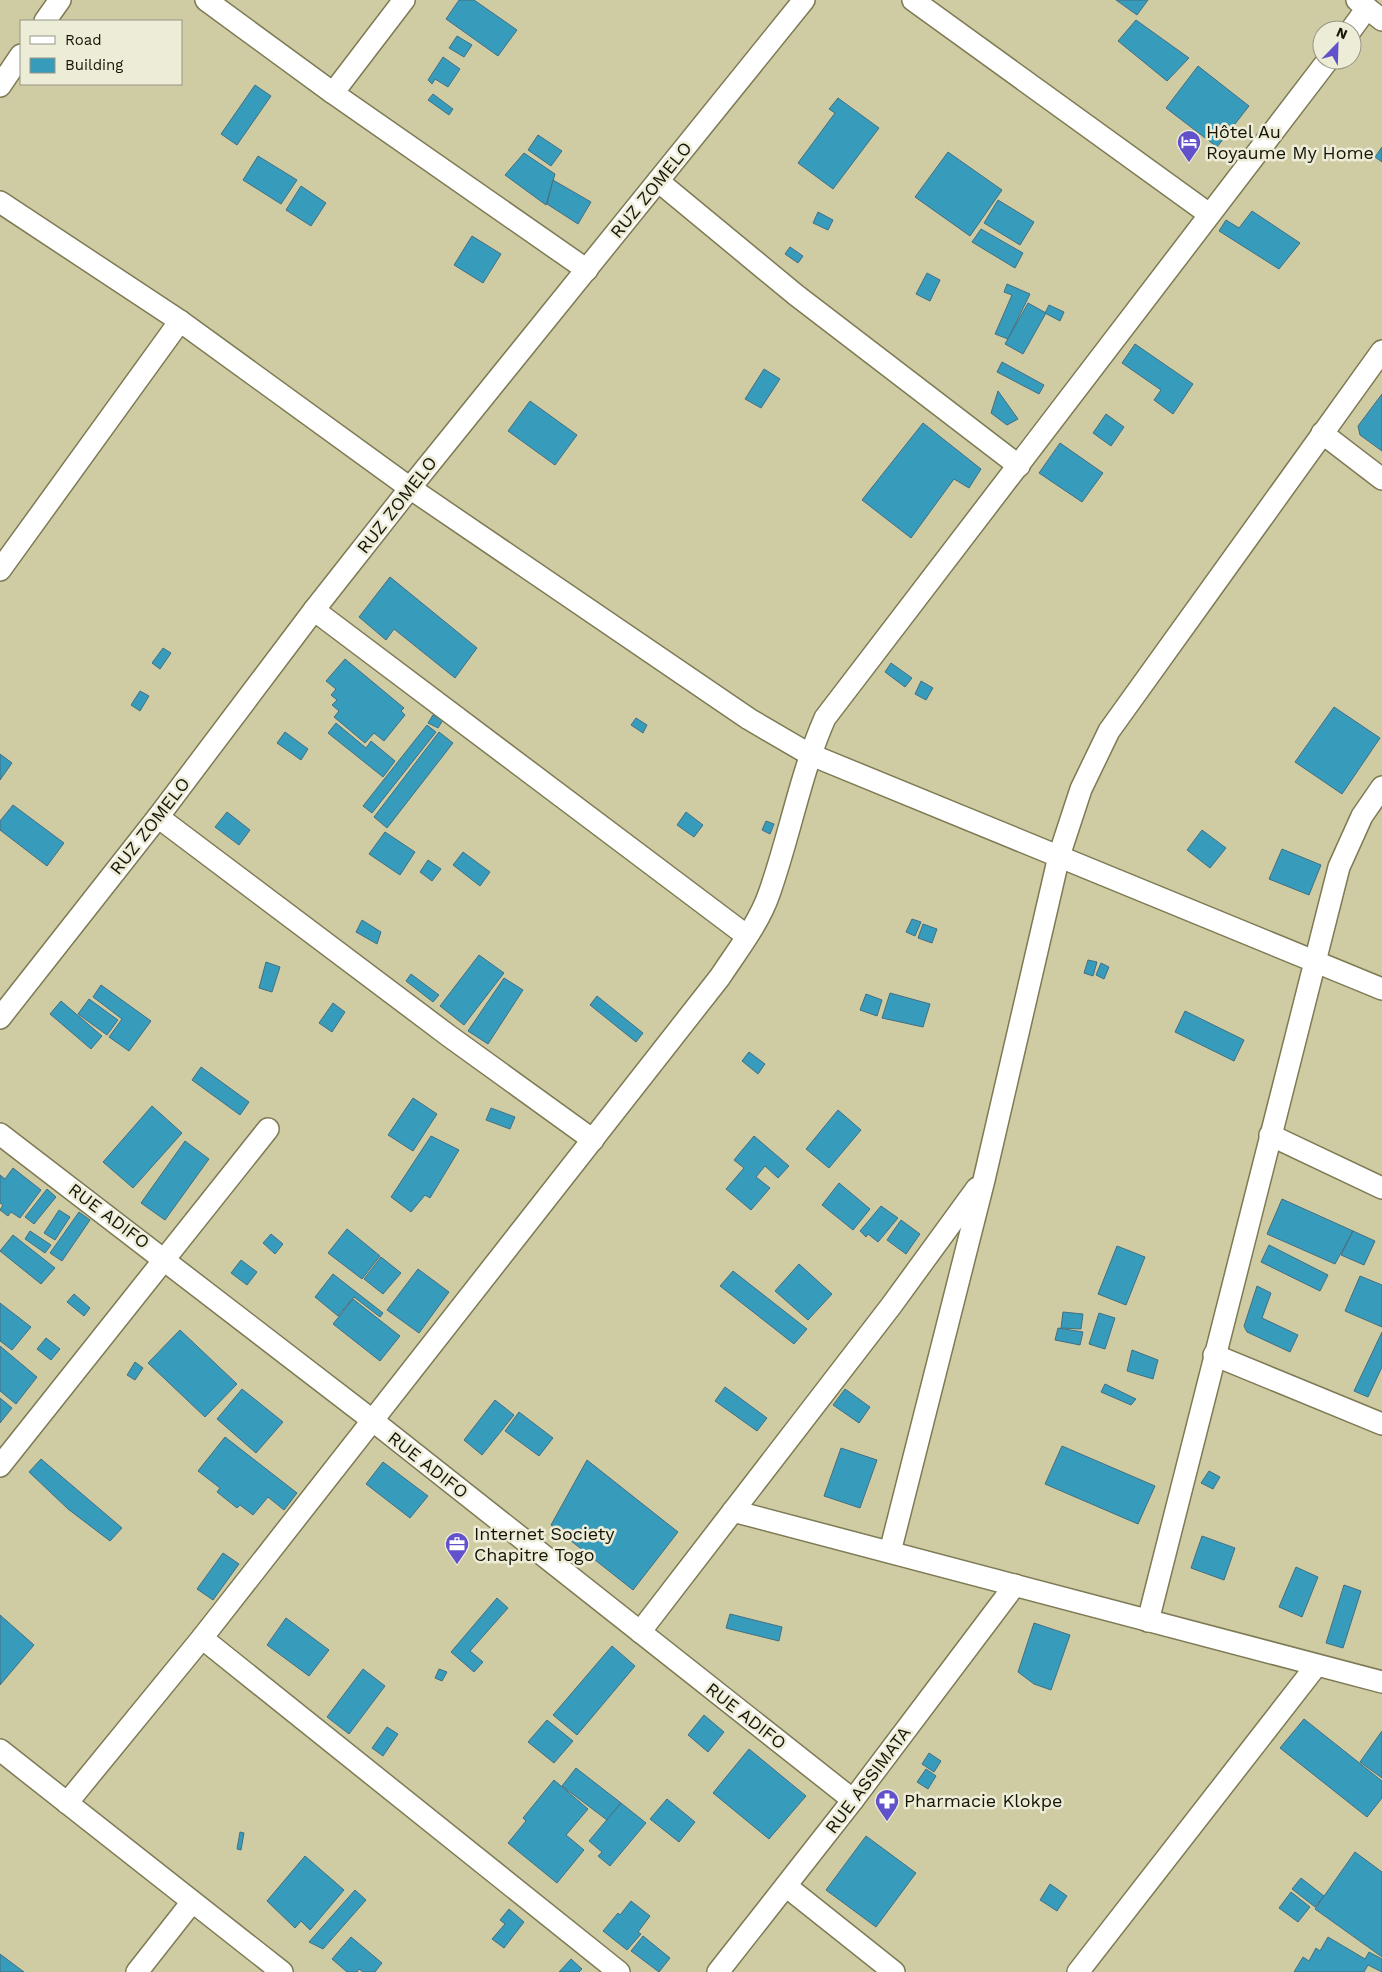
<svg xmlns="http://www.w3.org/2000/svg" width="1382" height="1972" viewBox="0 0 1382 1972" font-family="'Work Sans',sans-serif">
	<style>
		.building { fill: #379bbc; stroke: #446f80 }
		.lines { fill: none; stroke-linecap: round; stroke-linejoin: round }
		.street-casing { stroke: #7d7a54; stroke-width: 24 }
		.street { stroke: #fff; stroke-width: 21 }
		.labels { text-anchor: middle; stroke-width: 5; stroke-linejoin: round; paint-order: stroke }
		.poi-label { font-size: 18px; fill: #151406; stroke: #edecd7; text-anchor: start }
		.street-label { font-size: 18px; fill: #151406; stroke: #edecd7 }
	</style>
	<rect width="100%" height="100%" fill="#cfcca4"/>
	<g class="building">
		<polygon points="459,0 474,0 517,30 498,56 446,19"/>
		<polygon points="1116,0 1148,0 1137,15"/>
		<polygon points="1136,20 1189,58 1167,81 1118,41"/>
		<polygon points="457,36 472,45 464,57 449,48"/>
		<polygon points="443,57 460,69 448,87 435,79 432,84 428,80"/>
		<polygon points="1198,66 1249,106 1217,147 1166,108"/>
		<polygon points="255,85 271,96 237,145 221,134"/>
		<polygon points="433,94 453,109 449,115 428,100"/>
		<polygon points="838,98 879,128 833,189 798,163 835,113 829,109"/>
		<polygon points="538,135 562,151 551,166 528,150"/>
		<polygon points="1382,147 1382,162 1375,157"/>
		<polygon points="948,152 1002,190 970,236 915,197"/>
		<polygon points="524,153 555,174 546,205 505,175"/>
		<polygon points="258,156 297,180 281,204 243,180"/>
		<polygon points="553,180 591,202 578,224 547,204"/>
		<polygon points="301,186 326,203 311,226 286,210"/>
		<polygon points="998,200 1034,222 1020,245 984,223"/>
		<polygon points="1252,211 1300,243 1279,269 1219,231 1226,220 1239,228"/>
		<polygon points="818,212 833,220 828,230 813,223"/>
		<polygon points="981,229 1023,253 1015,268 972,242"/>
		<polygon points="472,236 501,254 483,283 454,265"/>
		<polygon points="790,247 803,256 798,263 785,254"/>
		<polygon points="927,273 940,280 930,301 916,294"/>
		<polygon points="1007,284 1030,294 1008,339 995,334 1012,295 1004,292"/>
		<polygon points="1028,303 1046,313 1023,354 1005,344"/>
		<polygon points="1049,305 1064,312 1060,321 1045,313"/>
		<polygon points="1135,344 1193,384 1173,414 1154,400 1161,390 1122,363"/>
		<polygon points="1002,362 1044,385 1039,394 997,372"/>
		<polygon points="764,369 780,379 761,408 745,399"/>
		<polygon points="998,391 1018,419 1007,425 991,413"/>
		<polygon points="1382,394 1382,451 1360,435 1358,426"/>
		<polygon points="530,401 577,435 555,465 508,431"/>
		<polygon points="1106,414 1124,427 1111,446 1093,433"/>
		<polygon points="923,423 981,469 969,488 954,479 911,538 862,500"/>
		<polygon points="1060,443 1103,473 1082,502 1039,473"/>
		<polygon points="390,577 477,648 455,678 394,629 386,640 359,617"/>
		<polygon points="163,648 171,653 160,669 152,663"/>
		<polygon points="345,659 404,708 401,711 405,715 384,741 374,733 365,743 334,717 339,711 332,705 337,700 331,695 336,689 326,681"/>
		<polygon points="891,663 912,678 905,687 885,672"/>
		<polygon points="921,681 933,688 926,700 915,694"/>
		<polygon points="140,691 149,696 140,711 131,705"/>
		<polygon points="1334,707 1380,738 1342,794 1295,762"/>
		<polygon points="433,715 443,720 438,728 428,723"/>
		<polygon points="636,718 647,725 643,733 631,725"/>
		<polygon points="336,723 366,748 371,741 395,761 383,777 328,733"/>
		<polygon points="427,725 436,732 372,813 363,806"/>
		<polygon points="285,732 308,749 301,760 277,743"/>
		<polygon points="439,732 453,743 387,828 374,817"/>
		<polygon points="0,754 12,763 0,780"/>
		<polygon points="13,805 64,843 47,866 0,830 0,821"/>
		<polygon points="227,812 250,830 239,845 215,827"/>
		<polygon points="686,812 703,825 694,837 677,825"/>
		<polygon points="766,821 774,824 770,834 762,830"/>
		<polygon points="1202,830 1226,848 1210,868 1187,850"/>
		<polygon points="385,832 415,852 400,875 369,854"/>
		<polygon points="1282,849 1321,865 1309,895 1269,879"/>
		<polygon points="463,852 490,872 480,886 453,865"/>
		<polygon points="428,860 441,869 432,881 420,872"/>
		<polygon points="912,919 921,922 915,936 906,932"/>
		<polygon points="362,920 381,932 377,944 356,932"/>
		<polygon points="923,924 937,929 932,943 918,938"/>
		<polygon points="479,955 504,973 464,1025 440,1006"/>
		<polygon points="1088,960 1097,962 1093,976 1084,973"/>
		<polygon points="266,962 280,967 272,992 259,988"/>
		<polygon points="1101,963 1109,967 1104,979 1096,975"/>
		<polygon points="411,974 439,995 433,1002 406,981"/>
		<polygon points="504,978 523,990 488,1044 468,1031"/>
		<polygon points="101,985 151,1021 129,1051 109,1037 122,1019 93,997"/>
		<polygon points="890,993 930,1004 923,1027 882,1018"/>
		<polygon points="866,994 882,1000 877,1016 860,1010"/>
		<polygon points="597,996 643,1033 636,1042 590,1005"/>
		<polygon points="89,999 118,1020 107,1035 78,1014"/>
		<polygon points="61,1001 102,1036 91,1049 50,1014"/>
		<polygon points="333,1003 345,1012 332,1032 319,1023"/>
		<polygon points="1185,1011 1244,1040 1234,1061 1175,1032"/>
		<polygon points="749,1052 765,1064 758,1074 742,1061"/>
		<polygon points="201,1067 249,1102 240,1115 192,1080"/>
		<polygon points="413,1098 437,1114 413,1151 388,1135"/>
		<polygon points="152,1106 182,1133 133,1188 103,1162"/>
		<polygon points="491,1108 515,1117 510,1129 486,1120"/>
		<polygon points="838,1110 861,1130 829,1168 806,1149"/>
		<polygon points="431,1136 459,1150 430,1198 425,1195 411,1212 391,1197"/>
		<polygon points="754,1136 789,1166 778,1178 765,1166 756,1177 770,1188 751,1210 726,1189 744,1168 734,1160"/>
		<polygon points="185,1141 209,1159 165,1220 141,1203"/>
		<polygon points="13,1168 41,1190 20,1218 11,1212 8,1216 0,1210 3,1205 0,1203 0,1175 5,1179"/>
		<polygon points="839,1183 870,1209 853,1230 822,1205"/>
		<polygon points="47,1189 56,1197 34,1224 25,1217"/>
		<polygon points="1282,1199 1353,1231 1335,1264 1267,1234"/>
		<polygon points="881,1206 898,1218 878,1242 868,1234 866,1237 860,1231"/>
		<polygon points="59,1210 70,1217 55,1240 44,1233"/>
		<polygon points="79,1212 90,1220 62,1261 50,1253"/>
		<polygon points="901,1220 920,1234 906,1254 887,1240"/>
		<polygon points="347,1229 380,1256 362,1279 328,1253"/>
		<polygon points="30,1231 51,1245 45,1253 25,1239"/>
		<polygon points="1353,1231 1375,1241 1364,1265 1341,1255"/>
		<polygon points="271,1234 283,1244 275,1254 263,1243"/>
		<polygon points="13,1235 55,1268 41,1284 0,1251"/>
		<polygon points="1269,1245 1328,1275 1320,1291 1261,1262"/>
		<polygon points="1117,1246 1145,1257 1126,1305 1098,1294"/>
		<polygon points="381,1257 401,1273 383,1294 364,1279"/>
		<polygon points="241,1260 257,1272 247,1285 231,1273"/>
		<polygon points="799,1264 832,1294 808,1320 775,1291"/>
		<polygon points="418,1269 449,1292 419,1333 387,1310"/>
		<polygon points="733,1271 807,1329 794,1344 720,1286"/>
		<polygon points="333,1274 383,1313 380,1317 354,1297 338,1316 315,1297"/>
		<polygon points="1360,1276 1382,1285 1382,1327 1345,1311"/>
		<polygon points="1257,1286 1271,1293 1262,1318 1298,1335 1290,1352 1247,1332 1244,1326"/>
		<polygon points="74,1294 90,1308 84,1316 67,1302"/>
		<polygon points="353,1299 400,1336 380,1361 333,1324"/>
		<polygon points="0,1303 31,1327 12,1350 0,1341"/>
		<polygon points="1063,1312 1083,1314 1081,1329 1061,1328"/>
		<polygon points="1099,1313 1115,1318 1105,1349 1089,1344"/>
		<polygon points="1058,1328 1083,1332 1080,1345 1055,1340"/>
		<polygon points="180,1330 237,1384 205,1417 148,1363"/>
		<polygon points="1382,1332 1382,1367 1368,1397 1354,1391"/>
		<polygon points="46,1338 60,1349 51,1360 37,1349"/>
		<polygon points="0,1346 37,1377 16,1404 0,1391"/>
		<polygon points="1132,1350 1158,1360 1153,1379 1127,1371"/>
		<polygon points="135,1362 143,1368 135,1380 127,1375"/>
		<polygon points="1105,1384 1136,1399 1131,1405 1101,1392"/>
		<polygon points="725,1387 767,1418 757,1431 715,1401"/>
		<polygon points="242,1389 283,1422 256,1453 217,1419"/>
		<polygon points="845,1389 870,1407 859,1423 833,1405"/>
		<polygon points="0,1398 12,1408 0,1423"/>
		<polygon points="495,1400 514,1415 482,1455 464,1440"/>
		<polygon points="519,1412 553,1438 539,1456 505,1431"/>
		<polygon points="225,1437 297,1493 284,1510 268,1497 253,1515 240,1505 237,1508 217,1492 220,1488 198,1471"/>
		<polygon points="1062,1446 1155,1486 1138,1524 1045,1484"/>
		<polygon points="841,1448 877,1460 860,1508 824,1496"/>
		<polygon points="41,1459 122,1528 110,1541 68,1509 29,1472"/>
		<polygon points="587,1460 678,1532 633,1590 551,1525"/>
		<polygon points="383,1462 428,1496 410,1518 366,1484"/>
		<polygon points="1209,1471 1220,1477 1213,1489 1201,1483"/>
		<polygon points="1202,1536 1235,1548 1224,1580 1191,1568"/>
		<polygon points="223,1553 239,1564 213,1600 197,1589"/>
		<polygon points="1296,1567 1318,1577 1302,1617 1279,1607"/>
		<polygon points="1344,1585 1361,1591 1343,1648 1326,1643"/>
		<polygon points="497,1598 508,1608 470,1651 483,1662 474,1672 451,1652"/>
		<polygon points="730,1614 782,1627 779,1641 726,1628"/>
		<polygon points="0,1615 34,1645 0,1685"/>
		<polygon points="286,1618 329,1650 309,1676 267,1645"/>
		<polygon points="1034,1623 1070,1635 1051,1690 1034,1684 1018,1672"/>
		<polygon points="612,1646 635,1666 577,1735 553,1715"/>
		<polygon points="363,1669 385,1686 349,1734 327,1717"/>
		<polygon points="439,1669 447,1672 442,1681 435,1678"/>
		<polygon points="704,1715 724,1732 708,1752 688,1735"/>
		<polygon points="1304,1719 1382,1781 1382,1798 1367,1817 1280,1748"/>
		<polygon points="547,1720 573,1741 554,1763 528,1742"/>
		<polygon points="387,1727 398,1734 383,1756 372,1748"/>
		<polygon points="1382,1731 1382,1778 1360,1762"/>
		<polygon points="749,1749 806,1796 769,1839 713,1793"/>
		<polygon points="929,1753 941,1761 934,1772 922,1764"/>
		<polygon points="576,1768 621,1803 607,1820 562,1786"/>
		<polygon points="926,1769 936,1776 928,1789 917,1782"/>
		<polygon points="554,1780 588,1809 566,1835 584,1850 557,1883 508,1843 526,1821 523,1818"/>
		<polygon points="667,1799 695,1822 679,1842 650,1819"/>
		<polygon points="621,1803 646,1823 610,1866 598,1856 602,1852 589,1841"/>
		<polygon points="240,1832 244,1833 241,1850 237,1849"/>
		<polygon points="866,1836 916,1873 876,1927 826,1890"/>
		<polygon points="1355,1852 1382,1872 1382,1957 1315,1909"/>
		<polygon points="305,1856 344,1890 310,1930 301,1921 295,1928 267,1901"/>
		<polygon points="1301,1878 1324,1896 1315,1907 1292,1889"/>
		<polygon points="1050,1884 1067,1896 1057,1911 1040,1900"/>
		<polygon points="355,1890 366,1900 323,1949 309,1942"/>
		<polygon points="1291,1892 1310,1907 1298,1922 1279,1908"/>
		<polygon points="631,1901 650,1916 638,1932 641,1934 627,1950 603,1931 618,1913 620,1915"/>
		<polygon points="509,1909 524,1922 504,1948 492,1939 505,1924 500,1920"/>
		<polygon points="643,1936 670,1958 659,1972 631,1951"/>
		<polygon points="351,1937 382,1963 375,1972 363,1972 359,1969 357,1972 347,1972 332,1959"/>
		<polygon points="1328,1937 1365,1959 1369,1952 1382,1959 1382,1972 1368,1965 1364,1972 1294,1972 1303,1957 1309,1961 1316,1948 1320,1951"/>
		<polygon points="0,1954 24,1972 0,1972"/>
		<polygon points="571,1959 582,1969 579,1972 559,1972"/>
	</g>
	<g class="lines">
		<g class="street-casing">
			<g id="street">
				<polyline points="206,0 333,93 587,270"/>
				<polyline points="913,0 1209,214"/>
				<polyline points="1357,0 1382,20"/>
				<polyline points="45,21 60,0"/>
				<polyline points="1351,30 1367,8"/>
				<polyline points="0,86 21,55"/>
				<polyline points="333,93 404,0"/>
				<polyline points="658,181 796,295 1019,466"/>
				<polyline points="0,202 180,321 410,488 749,719 809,754 1382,989"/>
				<polyline points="1322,433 1382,479"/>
				<polyline points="0,570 180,321"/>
				<polyline points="314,610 747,936"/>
				<polyline points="158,817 449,1036 593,1140"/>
				<polyline points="0,1018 158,817 314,610 410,488 804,0"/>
				<polyline points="0,1134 372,1420 853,1800"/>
				<polyline points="1270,1135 1382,1188"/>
				<polyline points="1214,1355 1382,1424"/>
				<polyline points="0,1466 268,1129"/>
				<polyline points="733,1511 1382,1682"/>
				<polyline points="890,1552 984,1180 1059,856 1081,789 1109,731 1382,351"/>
				<polyline points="1148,1621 1339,867 1362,816 1382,787"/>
				<polyline points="640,1632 891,1306 977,1188"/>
				<polyline points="202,1638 619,1972"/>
				<polyline points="0,1750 282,1972"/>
				<path d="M67 1803 202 1638 720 977C737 951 759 923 769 894 790 835 800 775 825 718L1328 60"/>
				<polyline points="786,1886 894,1972"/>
				<polyline points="137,1972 192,1902"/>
				<polyline points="718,1972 853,1800 1015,1585"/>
				<polyline points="1078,1972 1316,1666"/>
			</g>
		</g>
		<use href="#street" class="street"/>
	</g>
	<defs>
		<g id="hotel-pin" transform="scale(1.25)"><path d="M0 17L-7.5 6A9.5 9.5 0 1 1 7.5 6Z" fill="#6151ca" stroke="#edecd7"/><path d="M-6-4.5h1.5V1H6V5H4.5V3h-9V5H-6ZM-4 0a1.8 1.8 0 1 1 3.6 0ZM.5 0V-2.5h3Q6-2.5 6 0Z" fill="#fff"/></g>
		<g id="office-pin" transform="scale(1.25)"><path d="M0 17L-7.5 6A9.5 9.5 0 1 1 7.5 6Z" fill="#6151ca" stroke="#edecd7"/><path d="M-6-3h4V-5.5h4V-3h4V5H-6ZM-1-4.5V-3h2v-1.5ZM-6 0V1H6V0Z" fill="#fff"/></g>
		<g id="pharmacy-pin" transform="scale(1.25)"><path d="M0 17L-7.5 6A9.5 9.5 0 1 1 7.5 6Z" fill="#6151ca" stroke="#edecd7"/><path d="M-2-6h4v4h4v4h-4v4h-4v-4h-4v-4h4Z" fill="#fff"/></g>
	</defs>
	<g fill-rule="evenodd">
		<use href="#hotel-pin" x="1189" y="142"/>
		<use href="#office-pin" x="457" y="1544"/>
		<use href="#pharmacy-pin" x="887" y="1801"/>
	</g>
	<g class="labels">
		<g class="poi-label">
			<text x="1206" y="138">Hôtel Au<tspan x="1206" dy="21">Royaume My Home</tspan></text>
			<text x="474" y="1540">Internet Society<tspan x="474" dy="21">Chapitre Togo</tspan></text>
			<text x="904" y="1807">Pharmacie Klokpe</text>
		</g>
		<g class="street-label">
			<text transform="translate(651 190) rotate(-51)" y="6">RUZ ZOMELO</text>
			<text transform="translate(397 505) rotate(-52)" y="6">RUZ ZOMELO</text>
			<text transform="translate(150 826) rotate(-52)" y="6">RUZ ZOMELO</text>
			<text transform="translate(109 1216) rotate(37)" y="6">RUE ADIFO</text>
			<text transform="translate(428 1465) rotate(38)" y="6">RUE ADIFO</text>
			<text transform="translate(746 1716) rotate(38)" y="6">RUE ADIFO</text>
			<text transform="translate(868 1780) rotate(-53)" y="6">RUE ASSIMATA</text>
		</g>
	</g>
	<rect x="20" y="20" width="162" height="65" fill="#edecd7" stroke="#979683"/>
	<rect x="30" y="36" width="25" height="8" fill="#ffffff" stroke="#979683"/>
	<text x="65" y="45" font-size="15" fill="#151406">Road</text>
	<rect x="30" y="58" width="25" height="15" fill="#379bbc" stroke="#979683"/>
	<text x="65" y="70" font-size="15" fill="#151406">Building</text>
	<g transform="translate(1337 45) rotate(23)"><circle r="24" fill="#edecd7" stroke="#979683"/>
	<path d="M0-4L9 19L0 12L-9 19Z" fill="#6151ca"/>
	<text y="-8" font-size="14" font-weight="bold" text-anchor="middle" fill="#151406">N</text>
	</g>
</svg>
